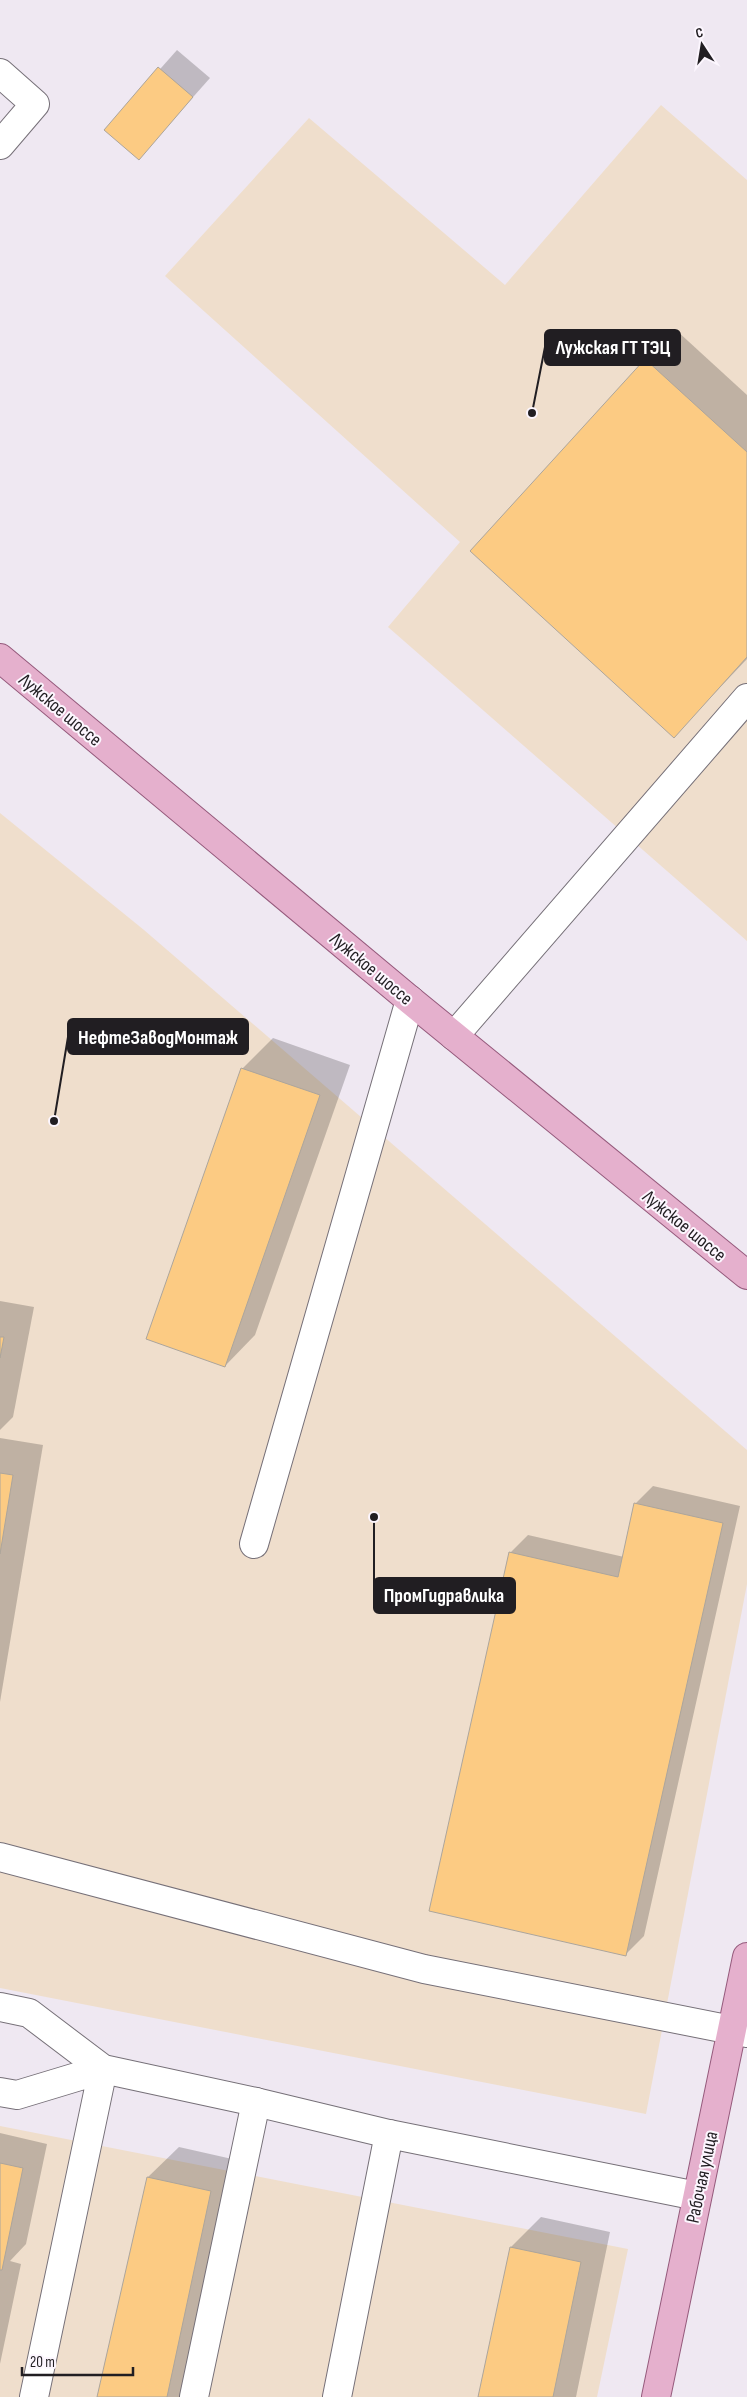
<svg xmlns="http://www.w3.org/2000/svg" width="747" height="2397" viewBox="0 0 747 2397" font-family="'Sofia Sans Condensed',sans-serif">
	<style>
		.industrial { fill: #efdecc }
		.shadow { fill: #0003 }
		.building { fill: #fccb83; stroke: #aca59c }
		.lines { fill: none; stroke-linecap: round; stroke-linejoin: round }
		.minor-casing { stroke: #767078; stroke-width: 30 }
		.major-casing { stroke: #955a7c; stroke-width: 30 }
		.minor { stroke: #fff; stroke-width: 28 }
		.major { stroke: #e5b0cd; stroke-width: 28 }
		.labels { text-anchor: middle; stroke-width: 4; stroke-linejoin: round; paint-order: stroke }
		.street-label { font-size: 19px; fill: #211e22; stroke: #fcf6fe }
		.leader { fill: none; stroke: #211e22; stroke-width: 2 }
		.callout-dot { fill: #211e22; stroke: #fcf6fe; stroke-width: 2 }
		.callout { fill: #211e22; stroke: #211e22; stroke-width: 2 }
		.callout-label { font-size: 20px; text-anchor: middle; font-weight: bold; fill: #fff }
	</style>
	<rect width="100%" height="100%" fill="#efe8f2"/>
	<g class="industrial">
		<polygon points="661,105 747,180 747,941 388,627 460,542 165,276 309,118 505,285"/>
		<polygon points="0,813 144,930 747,1450 747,1584 646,2114 0,1988"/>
		<polygon points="0,2126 628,2249 597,2397 0,2397"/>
	</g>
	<g class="shadow">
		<polygon points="177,50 210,78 139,158 106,130"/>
		<polygon points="676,330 747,395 747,659 674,736 646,360"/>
		<polygon points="273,1038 350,1065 255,1335 225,1366 242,1069"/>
		<polygon points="0,1301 34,1307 13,1417 0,1430"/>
		<polygon points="0,1438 43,1445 0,1702"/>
		<polygon points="653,1486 740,1506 644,1936 626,1954 510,1553 528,1535 624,1557 635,1504"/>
		<polygon points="0,2133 47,2144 26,2244 10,2261 21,2264 0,2364"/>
		<polygon points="179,2147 241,2161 190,2397 98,2397 148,2177"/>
		<polygon points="541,2217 610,2232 576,2397 480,2397 511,2247"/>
	</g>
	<g class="building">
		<polygon points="158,67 193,97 139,160 104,130"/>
		<polygon points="645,359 747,452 747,657 674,738 470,551"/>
		<polygon points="241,1068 320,1095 225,1367 146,1339"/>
		<polygon points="0,1337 4,1337 0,1358"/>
		<polygon points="0,1473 13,1475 0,1554"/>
		<polygon points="634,1503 723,1523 626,1956 429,1911 509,1552 618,1577"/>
		<polygon points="0,2163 23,2168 2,2270 0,2270"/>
		<polygon points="147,2177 211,2191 167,2397 97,2397"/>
		<polygon points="510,2247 581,2262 553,2397 478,2397"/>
	</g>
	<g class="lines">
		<g class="minor-casing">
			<g id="minor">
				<polyline points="0,73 35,104 0,145"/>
				<polyline points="454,1036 747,698"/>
				<polyline points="254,1544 410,1000"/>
				<polyline points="0,1857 424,1969 747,2033"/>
				<polyline points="0,2007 29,2013 103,2069 256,2102 389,2134 697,2196"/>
				<polyline points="0,2092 17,2095 103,2069 34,2397"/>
				<polyline points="194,2397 256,2102"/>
				<polyline points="337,2397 389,2134"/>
			</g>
		</g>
		<g class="major-casing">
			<g id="major">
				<polyline points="0,658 410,1000 747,1275"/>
				<polyline points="656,2397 747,1957"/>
			</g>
		</g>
		<use href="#minor" class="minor"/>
		<use href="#major" class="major"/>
	</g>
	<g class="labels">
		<g class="street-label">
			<text transform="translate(61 709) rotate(40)" y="7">Лужское шоссе</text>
			<text transform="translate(372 968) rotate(40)" y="7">Лужское шоссе</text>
			<text transform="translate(685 1225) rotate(39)" y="7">Лужское шоссе</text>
			<text transform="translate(701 2177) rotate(-78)" y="7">Рабочая улица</text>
		</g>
	</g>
	<path class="leader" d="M532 413L545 347M54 1121L68 1037M374 1517L374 1595"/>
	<g class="callout-dot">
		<circle cx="532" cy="413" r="5"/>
		<circle cx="54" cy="1121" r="5"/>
		<circle cx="374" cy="1517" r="5"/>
	</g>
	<g class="callout">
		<rect x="545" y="330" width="135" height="35" rx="5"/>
		<rect x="68" y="1019" width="180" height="35" rx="5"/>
		<rect x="374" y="1578" width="141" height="35" rx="5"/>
	</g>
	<g class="callout-label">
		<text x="613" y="354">Лужская ГТ ТЭЦ</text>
		<text x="158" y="1044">НефтеЗаводМонтаж</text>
		<text x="444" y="1602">ПромГидравлика</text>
	</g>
	<g transform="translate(702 45) rotate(348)" stroke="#fcf6fe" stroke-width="4" paint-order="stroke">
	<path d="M0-4L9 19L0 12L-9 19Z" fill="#211e22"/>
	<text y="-8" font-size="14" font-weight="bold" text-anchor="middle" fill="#211e22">С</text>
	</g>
	<path d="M22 2367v8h111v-8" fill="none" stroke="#211e22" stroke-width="2.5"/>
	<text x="30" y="2367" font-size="15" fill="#211e22" stroke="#fcf6fe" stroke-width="4" paint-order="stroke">20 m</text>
</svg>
